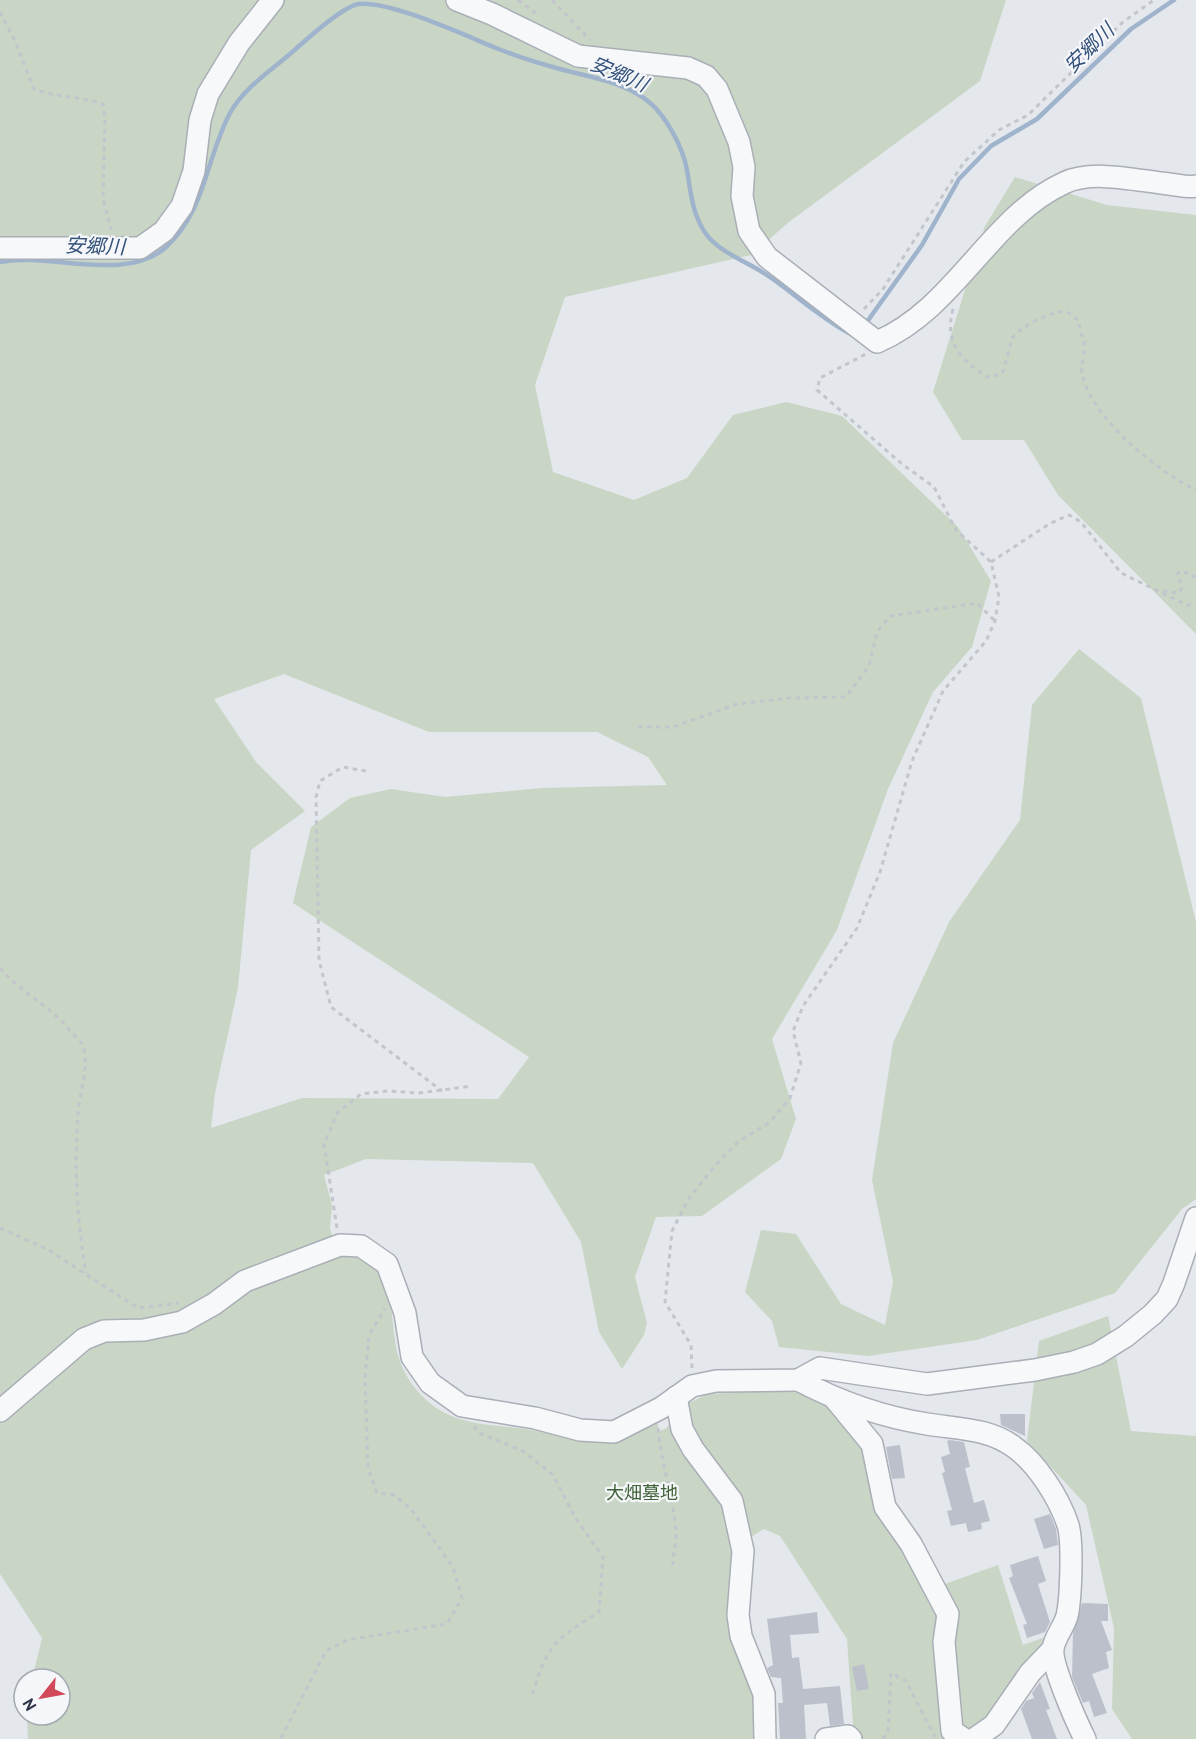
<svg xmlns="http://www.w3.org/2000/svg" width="1196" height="1739" viewBox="0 0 1196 1739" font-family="'PT Sans','Noto Sans JP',sans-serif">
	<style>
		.green { fill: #c9d6c5; fill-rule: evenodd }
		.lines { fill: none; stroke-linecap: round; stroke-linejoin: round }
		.stream { stroke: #9fb4cc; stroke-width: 4.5 }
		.building { fill: #bbc0ca }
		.minor-casing { stroke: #a9aeb7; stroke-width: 24 }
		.path { stroke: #c2c5cb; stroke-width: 3; stroke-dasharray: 4.5 4.5; stroke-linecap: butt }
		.minor { stroke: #f7f8fa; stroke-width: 21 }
		.labels { text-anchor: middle; stroke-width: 4.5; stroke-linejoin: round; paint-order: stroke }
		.park-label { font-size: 18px; fill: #3f6138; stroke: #f4f6f9 }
		.water-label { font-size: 20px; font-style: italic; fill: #34527a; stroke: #f4f6f9 }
	</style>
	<rect width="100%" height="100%" fill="#e4e7ec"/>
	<g class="green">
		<path d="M0 0H1006L980 81 789 222 751 255 565 297 535 385 553 472 634 500 687 478 733 415 786 402 842 416 958 527 991 581 972 647 933 692 888 789 837 930 772 1039 796 1119 781 1159 702 1216 656 1217 635 1277 647 1323 644 1335 622 1369 599 1332 581 1242 533 1163 366 1159 324 1175 332 1205 330 1229 339 1256C346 1256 356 1254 362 1256 396 1269 390 1328 398 1355 403 1374 416 1392 431 1404 460 1427 496 1424 531 1430 557 1434 589 1447 617 1442 629 1439 645 1428 657 1421L659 1431 667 1428 670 1422 721 1497 735 1551 757 1701 758 1739H28L27 1715H60V1679H32L42 1638 0 1574ZM284 674 429 732H597L648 757 667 785 542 788 445 797 391 789 350 798 311 827 293 903 529 1057 498 1099 302 1098 211 1128 215 1093 238 988 251 850 305 811 256 762 214 699Z"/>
		<polygon points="1015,177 1107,205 1196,215 1196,634 1058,495 1024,440 962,440 933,392 985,226"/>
		<polygon points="1079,649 1141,698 1196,922 1196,1199 1182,1209 1115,1293 977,1340 868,1356 779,1347 772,1321 745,1292 761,1230 796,1234 841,1304 885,1325 893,1282 872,1180 893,1043 949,922 1020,820 1032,705"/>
		<polygon points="1108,1316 1131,1431 1196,1436 1196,1739 1132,1739 1112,1709 1114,1628 1086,1505 1027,1441 1039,1341"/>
		<polygon points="746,1390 798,1390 831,1407 856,1436 941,1613 949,1739 854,1739 847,1639 780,1536 764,1529 746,1540 685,1423 687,1404 705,1395"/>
		<polygon points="998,1565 1023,1645 1057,1633 982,1731 958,1733 939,1586"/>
	</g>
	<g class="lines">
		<g class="stream">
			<path d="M0 262C49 252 124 283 165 248 205 213 206 158 230 113 243 89 270 71 290 54 305 41 339 9 358 4 389 0 464 35 496 48 516 56 538 63 560 69 589 77 625 82 649 102 667 117 683 148 687 170 691 193 692 214 706 234 720 253 748 262 767 275 795 294 819 317 849 333"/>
			<polyline points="864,326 922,245 959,179 991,146 1037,119 1131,29 1174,0"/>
		</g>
	</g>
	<g class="building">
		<polygon points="1000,1414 1025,1414 1025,1436 1001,1425"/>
		<polygon points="950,1440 964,1442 970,1467 965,1468 974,1503 984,1500 990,1521 981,1523 982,1529 968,1532 966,1523 951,1526 947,1511 952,1510 942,1473 945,1472 941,1457 950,1454 947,1441"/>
		<polygon points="900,1445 905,1478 892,1479 886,1447"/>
		<polygon points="1050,1514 1056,1529 1058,1545 1044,1549 1034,1519"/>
		<polygon points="1038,1556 1046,1581 1038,1584 1050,1622 1045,1632 1027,1638 1023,1625 1027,1624 1009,1578 1013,1576 1010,1565"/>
		<polygon points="1082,1603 1108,1604 1108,1621 1101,1621 1112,1650 1106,1652 1109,1668 1092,1674 1107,1713 1094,1717 1089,1701 1083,1703 1072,1677 1073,1634"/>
		<polygon points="817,1612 819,1633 790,1635 792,1658 799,1657 803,1689 840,1686 844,1724 830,1726 827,1703 804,1705 806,1739 780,1739 778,1703 783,1703 781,1678 771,1677 767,1668 773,1665 767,1619"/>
		<polygon points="864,1664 869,1689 857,1691 852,1667"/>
		<polygon points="1040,1682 1050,1709 1046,1710 1057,1739 1032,1739 1021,1709 1026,1701 1034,1698 1032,1693"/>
	</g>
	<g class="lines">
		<g class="minor-casing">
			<g id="minor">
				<path d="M457 0 492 14 578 56 688 68 706 76 717 89 739 142 744 167 742 196 749 231 767 257 877 342C955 309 990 217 1064 183 1093 169 1138 181 1169 184 1178 185 1188 188 1196 186"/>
				<polyline points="0,248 140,248 164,231 182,206 194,171 200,120 208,94 239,43 273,0"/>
				<path d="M798 1380C838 1401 882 1417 927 1424 956 1429 989 1428 1014 1447 1037 1463 1059 1498 1068 1525 1073 1541 1071 1599 1067 1616 1064 1627 1054 1638 1053 1649 1051 1665 1077 1723 1085 1739"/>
				<polyline points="676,1397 682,1429 693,1449 732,1501 743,1551 738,1615 741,1636 764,1694 765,1739"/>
				<polyline points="835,1399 872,1444 885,1507 911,1544 948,1614 944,1642 952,1731 964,1739"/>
				<polyline points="0,1411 84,1339 104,1331 144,1330 182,1322 214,1304 245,1281 340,1245 361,1246 387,1264 405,1313 412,1357 430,1383 462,1406 535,1418 580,1430 614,1432 661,1408 692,1386 716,1381 798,1380 820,1368 927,1384 1035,1370 1074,1362 1097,1354 1126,1336 1153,1314 1167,1299 1174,1283 1196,1218"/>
				<polyline points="826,1739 848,1736 851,1739"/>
				<polyline points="974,1739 994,1725 1030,1673 1052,1650"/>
			</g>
		</g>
		<g class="path">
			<polyline points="518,0 538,15"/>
			<polyline points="552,0 590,40"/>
			<path d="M0 12 15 41 34 89C57 98 80 96 103 104L105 119 103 198 111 230"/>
			<polyline points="864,309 883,289 964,162 999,130 1028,115 1123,22 1154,0"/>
			<path d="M953 309C944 342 960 359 987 377L1002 374C1006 364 1010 343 1013 337 1020 327 1056 308 1067 312 1071 314 1076 318 1079 321 1079 330 1082 334 1084 342 1086 352 1080 364 1082 374 1092 419 1157 471 1196 490"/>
			<polyline points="991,562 1049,524 1069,515 1081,522 1121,573 1187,605 1196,605"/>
			<polyline points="1163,591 1179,593 1182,587 1177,574 1181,571 1196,577"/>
			<polyline points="638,727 673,727 737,704 790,698 846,697 869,666 877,632 890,616 977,603 995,621"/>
			<polyline points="366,771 343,767 320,781 316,797 319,960 331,1007 442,1091"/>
			<path d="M0 968C21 993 50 1005 71 1032 75 1036 81 1041 83 1046 90 1065 79 1094 78 1114 74 1167 77 1221 86 1273"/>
			<polyline points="0,1228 47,1249 138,1308 179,1303"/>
			<polyline points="337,1228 324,1144 338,1112 361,1094 388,1091 419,1093 472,1086"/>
			<polyline points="692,1368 691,1345 665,1302 672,1231 689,1198 715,1166 738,1142 770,1122 790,1098 801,1063 793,1031 803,1006 857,928 880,872 912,761 943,691 986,641 995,621 999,597 991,562 956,530 934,487 902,464 817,390 820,378 866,354"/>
			<path d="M474 1426 479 1433 523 1451 553 1475 576 1519 603 1557 599 1612C554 1640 548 1644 532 1695"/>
			<path d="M658 1428C661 1465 675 1500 676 1538 676 1547 672 1555 673 1565"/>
			<polyline points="281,1738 326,1651 347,1640 447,1624 462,1598 453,1567 411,1509 394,1495 377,1493 368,1468 365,1378 369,1335 385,1308"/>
			<polyline points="883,1739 888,1732 891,1673 906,1681 935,1737"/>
		</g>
		<use href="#minor" class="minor"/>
	</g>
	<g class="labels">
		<g class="park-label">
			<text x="642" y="1499">大畑墓地</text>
		</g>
		<g class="water-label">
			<text transform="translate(1089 48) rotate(-44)" y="7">安郷川</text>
			<text transform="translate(619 74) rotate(23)" y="7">安郷川</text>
			<text transform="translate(95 246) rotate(2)" y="7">安郷川</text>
		</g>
	</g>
	<g transform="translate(42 1697) rotate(239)"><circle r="28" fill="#f4f6f9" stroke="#a4a8b1" stroke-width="1.5"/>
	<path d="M0-4.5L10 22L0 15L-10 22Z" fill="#d1495b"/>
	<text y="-9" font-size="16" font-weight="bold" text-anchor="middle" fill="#2b3445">N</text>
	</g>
</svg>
